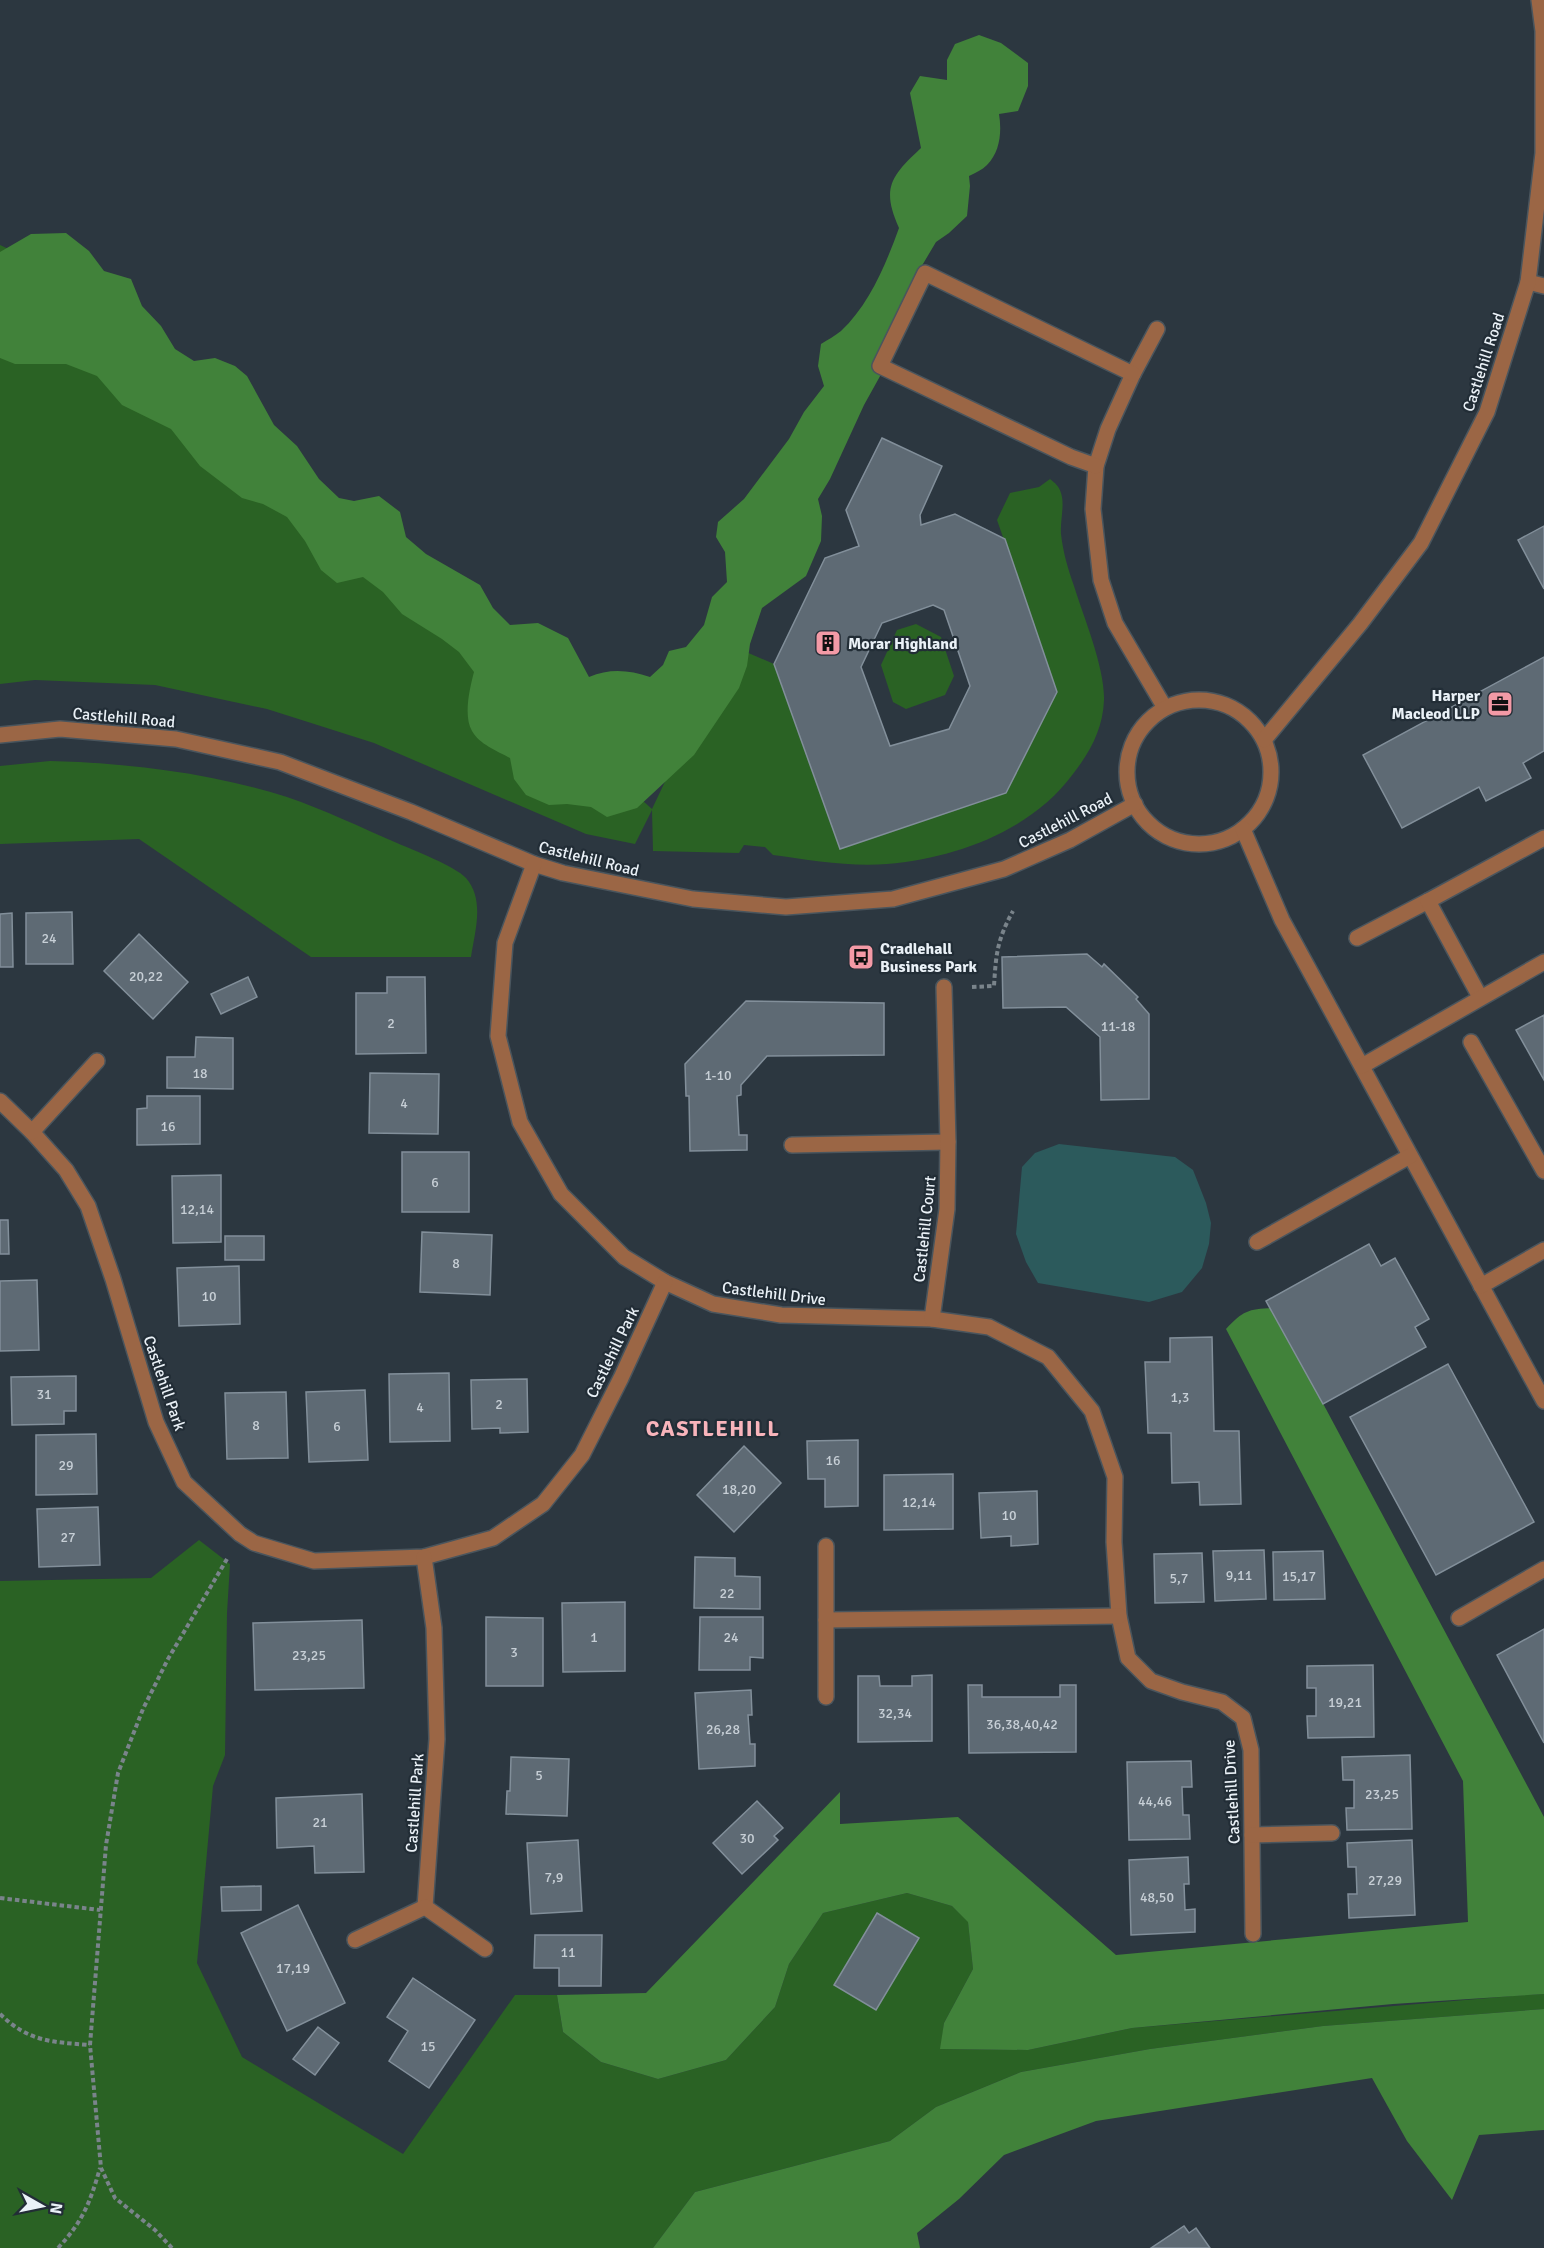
<svg xmlns="http://www.w3.org/2000/svg" width="1544" height="2248" viewBox="0 0 1544 2248" font-family="Signika,sans-serif">
	<style>
		.green { fill: #2a6224 }
		.forest { fill: #41823a }
		.water { fill: #2c5a5c }
		.building { fill: #5e6a74; stroke: #828f9a; stroke-width: 1.5; fill-rule: evenodd }
		.lines { fill: none; stroke-linecap: round; stroke-linejoin: round }
		.minor-casing { stroke: #4a555d; stroke-width: 18 }
		.path { stroke: #7a848b; stroke-width: 4; stroke-dasharray: 4.5 3; stroke-linecap: butt }
		.minor { stroke: #9b6645; stroke-width: 15 }
		.labels { text-anchor: middle; stroke-width: 4.5; stroke-linejoin: round; paint-order: stroke }
		.number-label { font-size: 14px; fill: #c7cfd6 }
		.street-label { font-size: 16px; fill: #eaf1f7; stroke: #222d36 }
		.poi-label { font-size: 16px; font-weight: bold; fill: #eaf1f7; stroke: #222d36; text-anchor: start }
		.district-label { font-size: 22px; font-weight: bold; letter-spacing: 1.5px; fill: #f8b4bb; stroke: #222d36 }
	</style>
	<rect width="100%" height="100%" fill="#2c3740"/>
	<g class="green">
		<path d="M0 245 52 269 652 809 730 645 774 664 840 849 1006 793 1057 692 997 520 1010 493 1039 487 1050 479C1055 483 1059 486 1061 493 1065 505 1060 520 1061 534 1063 552 1068 569 1074 586 1084 618 1105 668 1104 700 1103 729 1090 752 1073 774 1031 831 956 858 887 864 849 867 810 860 773 855L765 847 744 845 739 853 653 851 652 810 635 844 586 834 374 743 267 709 155 685 35 680 0 684Z"/>
		<polygon points="916,624 941,637 954,676 945,695 906,709 893,702 881,665 897,630"/>
		<path d="M50 761C129 763 211 773 287 797 325 810 360 827 397 843 413 850 455 866 466 878 485 900 475 931 471 957H311L139 839 0 844V766Z"/>
		<polygon points="199,1540 230,1564 227,1613 225,1755 213,1786 197,1963 242,2057 403,2154 515,1995 557,1995 563,2032 601,2062 658,2079 726,2060 775,2007 789,1964 823,1913 907,1893 952,1906 968,1921 973,1969 944,2023 941,2049 1028,2050 1132,2028 1524,1995 1544,1994 1544,2009 1323,2026 1150,2049 1021,2072 936,2107 890,2141 695,2192 653,2248 0,2248 0,1581 151,1578"/>
	</g>
	<g class="forest">
		<path d="M979 35 1001 43 1028 63V86L1018 111 999 114C1002 132 1000 152 987 165 982 170 975 173 969 176L970 186 967 216 949 233 936 242 914 279 884 369 864 405 830 479 818 499 822 516 821 541 806 576 762 608 750 644 747 666 739 688 694 755 637 808 607 817 591 807 567 804 549 805 526 795 514 779 510 758C497 751 479 744 472 731 463 716 470 687 474 672L459 652 442 639 402 614 383 592 363 577 337 583 321 570 305 541 287 517 263 504 242 498 200 466 171 429 122 405 97 376 66 364H15L0 358V252L31 234 66 233 89 251 104 271 131 279 142 306 161 326 175 349 194 361 215 358 235 366 247 376 274 425 297 446 319 479 339 498 354 501 379 496 400 512 406 537 426 554 480 585 493 608 510 625 538 623 568 638 589 677C610 668 629 670 650 677L663 665 669 651 686 647 704 625 712 597 727 582 725 552 716 537 718 522 744 499 789 439 804 412 824 386 818 366 821 344C827 340 835 336 841 331 869 305 886 264 899 228 881 188 891 176 921 148L910 93 920 76 947 80V60L955 44Z"/>
		<path d="M1272 1308 1544 1817V1994L1393 2004 1132 2028 1028 2050 940 2049 944 2023 973 1969 968 1922 952 1906 907 1893 823 1913 789 1964 775 2007 726 2060 658 2079 601 2062 563 2032 557 1995 646 1993 840 1792V1824L958 1817 1116 1955 1468 1922 1463 1781 1226 1329C1243 1311 1248 1309 1272 1308Z"/>
		<polygon points="1544,2009 1544,2130 1479,2135 1452,2200 1407,2141 1372,2078 1096,2121 1004,2155 959,2199 917,2233 920,2248 653,2248 695,2192 890,2141 936,2107 1021,2072 1150,2049 1323,2026"/>
	</g>
	<polygon class="water" points="1059,1144 1175,1157 1193,1170 1206,1203 1211,1223 1209,1244 1202,1268 1182,1292 1149,1302 1038,1283 1026,1262 1016,1234 1022,1167 1035,1153"/>
	<g class="building">
		<path d="M882 438 942 466 920 515 921 525 955 514 1005 539 1057 692 1006 793 840 849 774 664 825 558 859 546 846 510ZM933 605 944 610 970 686 949 729 890 746 861 667 882 623Z"/>
		<polygon points="1544,526 1544,589 1518,540"/>
		<polygon points="1544,657 1544,751 1523,763 1531,778 1486,801 1479,787 1402,828 1363,755"/>
		<polygon points="72,912 73,964 26,964 26,913"/>
		<polygon points="12,913 13,967 0,967 0,914"/>
		<polygon points="139,934 188,982 153,1019 104,971"/>
		<polygon points="1087,954 1102,967 1104,964 1138,997 1136,999 1149,1014 1149,1099 1101,1100 1100,1037 1066,1007 1003,1008 1002,957"/>
		<polygon points="248,977 257,997 221,1014 211,994"/>
		<polygon points="387,977 425,977 426,1053 356,1054 356,993 387,993"/>
		<polygon points="746,1001 884,1003 884,1055 767,1056 741,1085 741,1095 737,1096 739,1135 747,1135 747,1150 690,1151 689,1096 686,1096 685,1064"/>
		<polygon points="1544,1015 1544,1080 1516,1030"/>
		<polygon points="196,1037 233,1038 233,1089 167,1088 167,1057 195,1057"/>
		<polygon points="370,1073 439,1074 438,1134 369,1133"/>
		<polygon points="147,1096 200,1096 200,1144 137,1145 137,1109 147,1108"/>
		<rect x="402" y="1152" width="67" height="60"/>
		<polygon points="221,1175 221,1242 173,1243 172,1176"/>
		<polygon points="0,1220 8,1220 9,1254 0,1254"/>
		<polygon points="422,1232 492,1235 490,1295 420,1292"/>
		<rect x="225" y="1236" width="39" height="24"/>
		<polygon points="1369,1244 1381,1266 1395,1258 1429,1319 1415,1327 1426,1347 1323,1404 1266,1301"/>
		<polygon points="239,1266 240,1324 179,1326 177,1268"/>
		<polygon points="37,1280 39,1350 0,1351 0,1281"/>
		<polygon points="1212,1337 1214,1431 1239,1431 1241,1504 1200,1505 1199,1482 1172,1483 1171,1433 1148,1433 1145,1362 1170,1362 1170,1338"/>
		<polygon points="1448,1364 1534,1522 1436,1575 1350,1417"/>
		<polygon points="449,1373 450,1441 390,1442 389,1374"/>
		<polygon points="76,1376 76,1411 64,1411 64,1424 12,1425 11,1377"/>
		<polygon points="527,1379 528,1432 500,1433 500,1428 472,1429 471,1380"/>
		<polygon points="365,1390 368,1460 309,1462 306,1392"/>
		<polygon points="286,1392 288,1458 227,1459 225,1393"/>
		<polygon points="96,1434 97,1494 36,1495 36,1435"/>
		<polygon points="858,1440 858,1506 825,1507 825,1479 808,1479 807,1441"/>
		<polygon points="744,1446 781,1483 734,1532 697,1495"/>
		<polygon points="953,1474 953,1529 884,1530 884,1475"/>
		<polygon points="1037,1491 1038,1544 1011,1546 1011,1536 981,1538 979,1493"/>
		<polygon points="98,1507 100,1565 39,1567 37,1509"/>
		<polygon points="1264,1550 1266,1599 1215,1601 1213,1551"/>
		<polygon points="1323,1551 1325,1599 1274,1600 1273,1552"/>
		<polygon points="1202,1553 1204,1602 1155,1603 1154,1554"/>
		<polygon points="695,1557 735,1558 735,1576 760,1577 760,1609 694,1608"/>
		<polygon points="625,1602 625,1671 563,1672 562,1603"/>
		<polygon points="486,1617 543,1618 543,1686 486,1686"/>
		<polygon points="700,1617 763,1617 763,1658 750,1657 750,1670 699,1670"/>
		<polygon points="362,1620 364,1688 255,1690 253,1623"/>
		<polygon points="1544,1629 1544,1743 1497,1655"/>
		<polygon points="1373,1665 1374,1737 1308,1738 1307,1716 1316,1716 1316,1688 1307,1688 1307,1666"/>
		<polygon points="932,1675 932,1741 858,1742 858,1676 879,1676 880,1686 912,1686 912,1676"/>
		<polygon points="968,1685 982,1685 982,1697 1060,1697 1060,1685 1076,1685 1076,1752 969,1753"/>
		<polygon points="751,1690 752,1715 748,1715 750,1744 755,1744 755,1766 699,1769 695,1693"/>
		<polygon points="1410,1755 1412,1829 1347,1830 1346,1808 1354,1808 1354,1780 1343,1780 1342,1757"/>
		<polygon points="511,1757 569,1759 567,1816 506,1814 507,1791 510,1791"/>
		<polygon points="1191,1761 1192,1787 1182,1787 1183,1815 1189,1815 1190,1839 1129,1840 1127,1762"/>
		<polygon points="362,1794 364,1872 315,1873 314,1846 277,1848 276,1798"/>
		<polygon points="757,1801 783,1828 774,1836 778,1840 742,1874 713,1843"/>
		<polygon points="578,1840 582,1911 531,1914 527,1843"/>
		<polygon points="1412,1840 1415,1915 1349,1918 1348,1894 1357,1894 1356,1867 1348,1867 1347,1843"/>
		<polygon points="1188,1857 1189,1884 1184,1884 1185,1910 1195,1909 1195,1932 1131,1935 1129,1860"/>
		<polygon points="261,1886 261,1910 222,1911 221,1887"/>
		<polygon points="298,1905 345,2003 287,2031 241,1933"/>
		<polygon points="877,1913 919,1938 876,2010 834,1985"/>
		<polygon points="535,1935 602,1935 601,1986 559,1986 559,1968 534,1968"/>
		<polygon points="413,1978 475,2020 429,2088 389,2061 408,2031 387,2017"/>
		<polygon points="318,2027 339,2043 315,2075 293,2059"/>
		<polygon points="1184,2226 1189,2233 1196,2228 1210,2248 1151,2248"/>
	</g>
	<g class="lines">
		<g class="minor-casing">
			<g id="minor">
				<polyline points="1528,282 1544,286"/>
				<polyline points="1157,329 1133,374 1108,429 1096,466 1093,509 1101,580 1115,623 1165,708"/>
				<polyline points="1096,466 1071,457 880,366 925,273 1133,374"/>
				<circle cx="1199" cy="772" r="72"/>
				<polyline points="0,735 60,729 176,739 280,762 411,812 534,864 563,873 693,899 786,907 893,899 1004,869 1070,840 1135,804"/>
				<polyline points="1264,740 1360,624 1421,543 1487,412 1528,282 1543,153 1543,31 1539,0"/>
				<polyline points="1243,829 1282,920 1544,1401"/>
				<polyline points="534,864 505,943 498,1036 520,1122 561,1194 624,1257 665,1282 713,1304 781,1315 932,1319 989,1327 1048,1357 1092,1411 1115,1477 1114,1542 1119,1616 1128,1658 1151,1681 1182,1692 1222,1702 1243,1718 1251,1750 1253,1934"/>
				<polyline points="1357,938 1428,901"/>
				<polyline points="1480,997 1428,901 1544,838"/>
				<polyline points="1471,1042 1544,1171"/>
				<polyline points="1362,1066 1544,962"/>
				<polyline points="0,1101 32,1132 66,1170 88,1206 113,1279 156,1422 184,1482 240,1534 254,1543 314,1561 424,1557 493,1538 543,1504 582,1455 621,1378 665,1282"/>
				<polyline points="32,1132 97,1061"/>
				<polyline points="792,1145 948,1142"/>
				<polyline points="1257,1242 1410,1156"/>
				<polyline points="1481,1286 1544,1250"/>
				<polyline points="932,1319 947,1209 948,1142 944,987"/>
				<polyline points="424,1557 434,1628 437,1739 425,1907"/>
				<polyline points="1459,1618 1544,1569"/>
				<polyline points="826,1620 1119,1616"/>
				<polyline points="826,1697 826,1546"/>
				<polyline points="1252,1835 1332,1833"/>
				<polyline points="355,1940 425,1907 485,1949"/>
			</g>
		</g>
		<g class="path">
			<path d="M972 987 994 986C996 954 997 940 1013 911"/>
			<polyline points="0,1898 100,1910"/>
			<path d="M0 2014C29 2042 52 2042 90 2045"/>
			<path d="M58 2248C83 2221 90 2203 100 2168"/>
			<polyline points="172,2248 155,2230 115,2198 101,2168 90,2045 106,1845 118,1773 143,1709 168,1659 227,1559"/>
		</g>
		<use href="#minor" class="minor"/>
	</g>
	<defs>
		<g id="building-square" transform="scale(1.35)"><rect x="-9" y="-9" width="18" height="18" rx="4" fill="#f49aa6" stroke="#222d36"/><path d="M-4-6H4V6H1V3H-1V6H-4ZM-2.5-4.3h1.7v1.8h-1.7ZM.8-4.3h1.7v1.8H.8ZM-2.5-1h1.7V.8h-1.7ZM.8-1h1.7V.8H.8Z" fill="#111"/></g>
		<g id="office-square" transform="scale(1.35)"><rect x="-9" y="-9" width="18" height="18" rx="4" fill="#f49aa6" stroke="#222d36"/><path d="M-6-3h4V-5.5h4V-3h4V5H-6ZM-1-4.5V-3h2v-1.5ZM-6 0V1H6V0Z" fill="#111"/></g>
		<g id="bus-square" transform="scale(1.35)"><rect x="-9" y="-9" width="18" height="18" rx="4" fill="#f49aa6" stroke="#222d36"/><path d="M-5-6H5V4H4V6H2V4H-2V6H-4V4H-5ZM-3.5-4V0h7V-4ZM-3.5 1.2v1.5H-2V1.2ZM2 1.2v1.5H3.5V1.2Z" fill="#111"/></g>
	</defs>
	<g fill-rule="evenodd">
		<use href="#building-square" x="828" y="643"/>
		<use href="#office-square" x="1500" y="704"/>
		<use href="#bus-square" x="861" y="957"/>
	</g>
	<g class="labels">
		<g class="number-label">
			<text x="49" y="943">24</text>
			<text x="146" y="981">20,22</text>
			<text x="391" y="1028">2</text>
			<text x="1118" y="1031">11-18</text>
			<text x="200" y="1078">18</text>
			<text x="718" y="1080">1-10</text>
			<text x="404" y="1108">4</text>
			<text x="168" y="1131">16</text>
			<text x="435" y="1187">6</text>
			<text x="197" y="1214">12,14</text>
			<text x="456" y="1268">8</text>
			<text x="209" y="1301">10</text>
			<text x="44" y="1399">31</text>
			<text x="1180" y="1402">1,3</text>
			<text x="499" y="1409">2</text>
			<text x="420" y="1412">4</text>
			<text x="256" y="1430">8</text>
			<text x="337" y="1431">6</text>
			<text x="833" y="1465">16</text>
			<text x="66" y="1470">29</text>
			<text x="739" y="1494">18,20</text>
			<text x="919" y="1507">12,14</text>
			<text x="1009" y="1520">10</text>
			<text x="68" y="1542">27</text>
			<text x="1239" y="1580">9,11</text>
			<text x="1299" y="1581">15,17</text>
			<text x="1179" y="1583">5,7</text>
			<text x="727" y="1598">22</text>
			<text x="594" y="1642">1</text>
			<text x="731" y="1642">24</text>
			<text x="514" y="1657">3</text>
			<text x="309" y="1660">23,25</text>
			<text x="1345" y="1707">19,21</text>
			<text x="895" y="1718">32,34</text>
			<text x="1022" y="1729">36,38,40,42</text>
			<text x="723" y="1734">26,28</text>
			<text x="539" y="1780">5</text>
			<text x="1382" y="1799">23,25</text>
			<text x="1155" y="1806">44,46</text>
			<text x="320" y="1827">21</text>
			<text x="747" y="1843">30</text>
			<text x="554" y="1882">7,9</text>
			<text x="1385" y="1885">27,29</text>
			<text x="1157" y="1902">48,50</text>
			<text x="568" y="1957">11</text>
			<text x="293" y="1973">17,19</text>
			<text x="428" y="2051">15</text>
		</g>
		<g class="street-label">
			<text transform="translate(1483 362) rotate(-72)" y="6">Castlehill Road</text>
			<text transform="translate(124 717) rotate(5)" y="6">Castlehill Road</text>
			<text transform="translate(1065 820) rotate(-27)" y="6">Castlehill Road</text>
			<text transform="translate(589 858) rotate(14)" y="6">Castlehill Road</text>
			<text transform="translate(924 1229) rotate(-84)" y="6">Castlehill Court</text>
			<text transform="translate(774 1293) rotate(7)" y="6">Castlehill Drive</text>
			<text transform="translate(612 1352) rotate(-64)" y="6">Castlehill Park</text>
			<text transform="translate(165 1383) rotate(71)" y="6">Castlehill Park</text>
			<text transform="translate(1231 1792) rotate(-93)" y="6">Castlehill Drive</text>
			<text transform="translate(414 1803) rotate(-86)" y="6">Castlehill Park</text>
		</g>
		<g class="poi-label">
			<text x="848" y="649">Morar Highland</text>
			<text x="1480" y="701" text-anchor="end">Harper<tspan x="1480" dy="18">Macleod LLP</tspan></text>
			<text x="880" y="954">Cradlehall<tspan x="880" dy="18">Business Park</tspan></text>
		</g>
		<g class="district-label">
			<text x="713" y="1436">CASTLEHILL</text>
		</g>
	</g>
	<g transform="translate(42 2206) rotate(99)" stroke="#222d36" stroke-width="4.5" paint-order="stroke">
	<path d="M0-4.5L10 22L0 15L-10 22Z" fill="#eaf1f7"/>
	<text y="-9" font-size="16" font-weight="bold" text-anchor="middle" fill="#eaf1f7">N</text>
	</g>
</svg>
